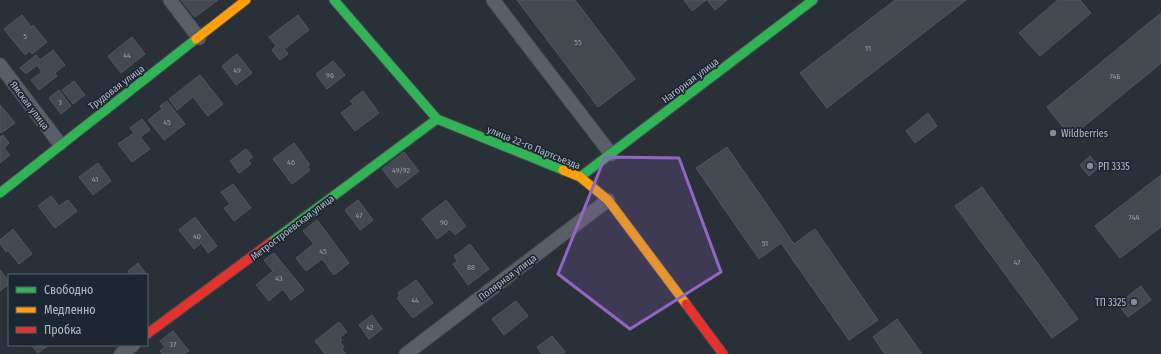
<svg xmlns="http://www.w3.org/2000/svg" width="1161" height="354" viewBox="0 0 1161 354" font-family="'Fira Sans Condensed',sans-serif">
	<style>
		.building { fill: #444950; stroke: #52575f }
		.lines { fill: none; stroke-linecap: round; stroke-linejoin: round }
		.street-casing { stroke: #484c53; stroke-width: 15 }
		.fast-casing { stroke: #484c53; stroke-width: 11 }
		.slow-casing { stroke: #484c53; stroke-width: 11 }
		.jam-casing { stroke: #484c53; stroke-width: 11 }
		.street { stroke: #5a5e66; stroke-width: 13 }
		.fast { stroke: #30b455; stroke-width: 9 }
		.slow { stroke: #ff9f0a; stroke-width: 9 }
		.jam { stroke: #e5322d; stroke-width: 9 }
		.marked { fill: #9266c3; fill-opacity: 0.2; stroke: #9266c3; stroke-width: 3; stroke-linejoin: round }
		.poi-dot { fill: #848b96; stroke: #1d2633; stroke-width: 1.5 }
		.labels { text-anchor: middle; stroke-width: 3.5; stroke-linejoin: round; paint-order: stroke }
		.number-label { font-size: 8px; fill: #989fab }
		.street-label { font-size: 10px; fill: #b4bcc9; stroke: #1d2633 }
		.poi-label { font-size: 10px; fill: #b4bcc9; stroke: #1d2633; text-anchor: start }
	</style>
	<rect width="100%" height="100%" fill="#2a3038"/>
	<g class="building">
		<polygon points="181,0 218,0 195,17"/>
		<polygon points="517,0 575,0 635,79 598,107"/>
		<polygon points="684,0 706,0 692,11"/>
		<polygon points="707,0 727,0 715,10"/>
		<polygon points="895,0 966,0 827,108 800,73"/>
		<polygon points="1058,0 1080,0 1091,13 1040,56 1019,33"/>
		<polygon points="1161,13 1161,63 1071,137 1047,107"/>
		<polygon points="22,15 31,27 33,25 47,42 32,54 30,51 25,55 4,29"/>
		<polygon points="298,15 309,30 284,49 288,54 280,60 272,50 276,46 269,37"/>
		<polygon points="132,37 145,54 121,73 108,56"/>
		<polygon points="53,50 65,65 55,73 57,76 39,90 31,80 42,72 37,65 26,74 20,68 36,55 40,60"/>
		<polygon points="237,54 252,73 236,85 222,66"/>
		<polygon points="333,61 345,75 327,89 316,74"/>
		<polygon points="200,75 223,104 208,116 193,97 177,110 169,99"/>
		<polygon points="74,81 85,95 73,104 62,90"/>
		<polygon points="59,90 71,106 61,114 49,98"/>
		<polygon points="363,91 379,113 355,131 341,113 353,104 350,101"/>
		<polygon points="167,101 185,124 164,140 148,120 162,109 160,106"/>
		<polygon points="0,105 15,123 1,133 0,132"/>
		<polygon points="928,113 937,126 915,143 906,131"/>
		<polygon points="142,119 150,130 140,137 150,149 132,162 118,144 134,133 130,128"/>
		<polygon points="3,135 9,143 4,148 10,155 0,163 0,137"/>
		<polygon points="294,143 310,165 307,166 310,170 292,184 273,159"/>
		<polygon points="727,147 794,244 815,229 878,320 849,340 781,243 759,259 696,168"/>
		<polygon points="246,149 253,157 248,160 251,164 239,173 230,161"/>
		<polygon points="404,152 419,171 397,188 382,169"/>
		<polygon points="1090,156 1099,167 1089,176 1080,165"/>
		<polygon points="98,163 111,181 93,195 79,177"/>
		<polygon points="1161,175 1161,227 1120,258 1095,226"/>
		<polygon points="233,184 251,208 234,221 224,208 230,204 221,192"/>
		<polygon points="982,187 1078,319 1052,338 955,206"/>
		<polygon points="51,196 59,206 68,200 77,211 55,228 38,206"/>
		<polygon points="358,200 373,220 360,230 345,210"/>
		<polygon points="446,200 466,226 455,235 450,229 437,239 422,219"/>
		<polygon points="195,217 217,246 208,253 201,243 194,249 179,230"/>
		<polygon points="317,220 349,263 334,275 322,259 306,271 296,258 314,244 303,231"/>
		<polygon points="13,229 32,254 19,264 8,250 6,252 0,243 0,240"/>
		<polygon points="470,244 489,269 468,285 453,264 457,261 454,256"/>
		<polygon points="274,253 304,290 291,300 283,289 269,301 256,285 273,271 264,260"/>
		<polygon points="138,263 147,275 131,275 128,271"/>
		<polygon points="0,270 9,281 9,284 0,291"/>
		<polygon points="416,280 433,303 413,318 397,298 400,296 398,293"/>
		<polygon points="1141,286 1151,300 1128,317 1118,304"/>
		<polygon points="516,301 528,316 504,335 492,319"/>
		<polygon points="372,315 382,329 369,339 359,325"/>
		<polygon points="897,319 922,354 885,354 873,337"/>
		<polygon points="339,322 347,332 340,337 342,340 340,342 344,347 342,349 346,354 325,354 315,341"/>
		<polygon points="173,331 189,351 185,354 163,354 160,351 165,347 160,341"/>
		<polygon points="552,336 565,352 563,354 542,354 537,347"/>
		<polygon points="31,345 49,345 38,353"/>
	</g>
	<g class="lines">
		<g class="street-casing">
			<g id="street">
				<polyline points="170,0 199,38"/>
				<polyline points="493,0 611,154"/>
				<polyline points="0,65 60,144"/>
				<polyline points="121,354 133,345"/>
				<polyline points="406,354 608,200"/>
			</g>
		</g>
		<g class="fast-casing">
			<g id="fast">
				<polyline points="334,0 437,119 563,170"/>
				<polyline points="580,177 813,0"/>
				<polyline points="0,193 196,39"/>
				<polyline points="270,243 437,119"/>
			</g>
		</g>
		<g class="slow-casing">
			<g id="slow">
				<polyline points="196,39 246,0"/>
				<polyline points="563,170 580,177 608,200 686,304"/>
			</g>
		</g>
		<g class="jam-casing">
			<g id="jam">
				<polyline points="686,304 723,354"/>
				<polyline points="147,334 270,243"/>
			</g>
		</g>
		<use href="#street" class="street"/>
		<use href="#fast" class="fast"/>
		<use href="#slow" class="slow"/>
		<use href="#jam" class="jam"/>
	</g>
	<path class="marked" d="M605 157 679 158 721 272 630 329 558 274Z"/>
	<g class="poi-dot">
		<circle cx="1053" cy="133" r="4"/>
		<circle cx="1090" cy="166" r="4"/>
		<circle cx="1134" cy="302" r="4"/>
	</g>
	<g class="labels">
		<g class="number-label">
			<text x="25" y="39">5</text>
			<text x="578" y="45">55</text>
			<text x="868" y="51">11</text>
			<text x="127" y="58">44</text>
			<text x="237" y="73">49</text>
			<text x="330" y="78">96</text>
			<text x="1115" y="79">74Б</text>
			<text x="60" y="105">3</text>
			<text x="167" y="125">45</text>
			<text x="291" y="165">46</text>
			<text x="401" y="173">49/92</text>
			<text x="95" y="182">41</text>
			<text x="359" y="218">47</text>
			<text x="1134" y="220">74А</text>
			<text x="444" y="225">90</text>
			<text x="197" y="239">40</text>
			<text x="765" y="246">51</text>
			<text x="323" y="254">45</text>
			<text x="1017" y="265">47</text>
			<text x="471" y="270">88</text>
			<text x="279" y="281">43</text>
			<text x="415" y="303">44</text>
			<text x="370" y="330">42</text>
			<text x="173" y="347">37</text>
		</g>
		<g class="street-label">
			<text transform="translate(690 80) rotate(-37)" y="4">Нагорная улица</text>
			<text transform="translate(116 87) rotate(-37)" y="4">Трудовая улица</text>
			<text transform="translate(30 105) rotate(53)" y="4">Ямская улица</text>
			<text transform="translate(534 147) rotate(22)" y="4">улица 22-го Партсъезда</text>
			<text transform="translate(292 227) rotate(-37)" y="4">Метростроевская улица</text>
			<text transform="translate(507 277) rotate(-37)" y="4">Полярная улица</text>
		</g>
		<g class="poi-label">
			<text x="1061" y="137">Wildberries</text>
			<text x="1098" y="170">РП 3335</text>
			<text x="1126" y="306" text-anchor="end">ТП 3325</text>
		</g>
	</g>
	<rect x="8" y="274" width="140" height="72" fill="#1d2633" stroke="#59626f"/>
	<rect x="16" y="287" width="20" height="6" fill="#30b455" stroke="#59626f"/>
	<text x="44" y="294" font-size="12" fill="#b4bcc9">Свободно</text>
	<rect x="16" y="307" width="20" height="6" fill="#ff9f0a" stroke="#59626f"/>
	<text x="44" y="314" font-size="12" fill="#b4bcc9">Медленно</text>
	<rect x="16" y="327" width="20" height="6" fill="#e5322d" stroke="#59626f"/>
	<text x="44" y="334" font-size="12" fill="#b4bcc9">Пробка</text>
</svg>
